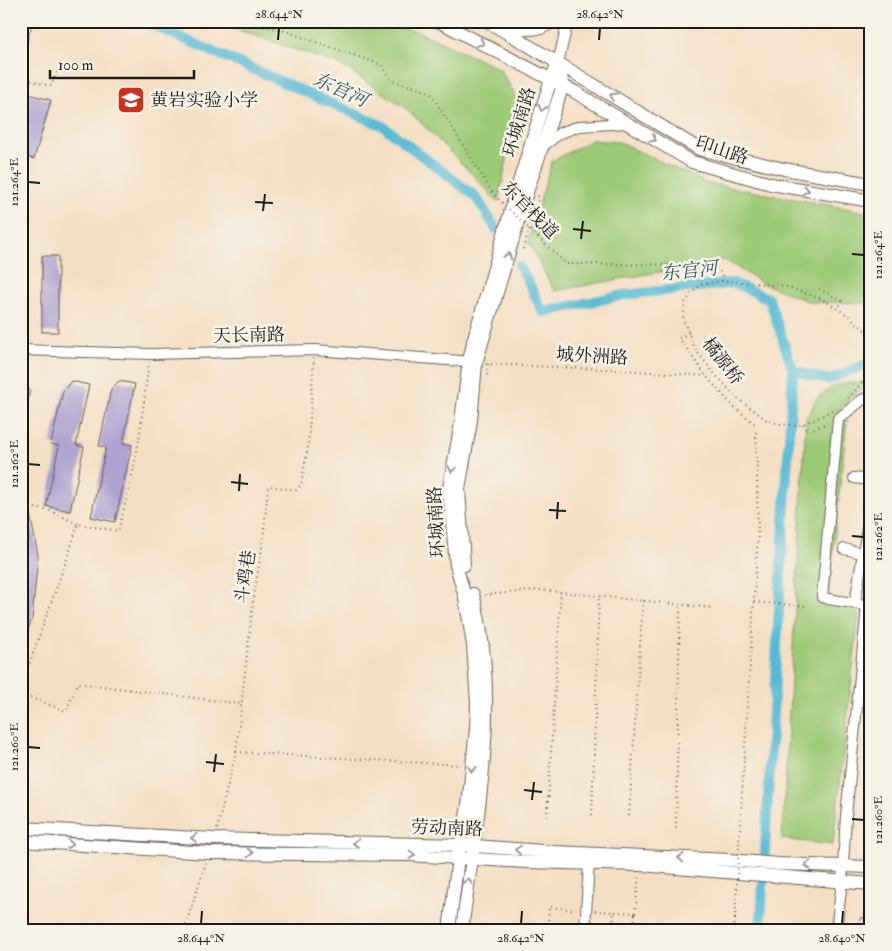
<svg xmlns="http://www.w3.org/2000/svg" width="892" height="951" viewBox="0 0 892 951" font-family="'IM FELL Double Pica','Noto Serif SC',serif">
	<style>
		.green { fill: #9dca77; stroke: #5c734a }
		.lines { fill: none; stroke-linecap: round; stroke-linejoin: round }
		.canal { stroke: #56bad4; stroke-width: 10 }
		.building { fill: #ada2d0 }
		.minor-casing { stroke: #686057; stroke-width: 12 }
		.major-casing { stroke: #686057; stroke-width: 14 }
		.path { stroke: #686057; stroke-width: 2; stroke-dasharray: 1 4; stroke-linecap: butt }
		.minor { stroke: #fff; stroke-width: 10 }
		.major { stroke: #fff; stroke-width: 12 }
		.path-bridge { stroke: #686057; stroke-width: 2; stroke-dasharray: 1 4; stroke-linecap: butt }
		.oneway { stroke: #999 }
		.ticks { fill: none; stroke: #1c1c1c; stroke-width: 2 }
		.labels { text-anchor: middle; stroke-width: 5; stroke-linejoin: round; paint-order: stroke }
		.poi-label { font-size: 18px; fill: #1c1c1c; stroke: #f7f3e8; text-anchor: start }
		.street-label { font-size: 18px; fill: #1c1c1c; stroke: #f7f3e8 }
		.water-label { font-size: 19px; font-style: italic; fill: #335b66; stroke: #f7f3e8 }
		.neatline { fill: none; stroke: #1c1c1c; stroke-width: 2 }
		.ticks-label { font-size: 12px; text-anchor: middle; fill: #1c1c1c }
	</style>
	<rect width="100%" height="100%" fill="#f7f3e8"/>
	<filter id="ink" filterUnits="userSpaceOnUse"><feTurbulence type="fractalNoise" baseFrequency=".02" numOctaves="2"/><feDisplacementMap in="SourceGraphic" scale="10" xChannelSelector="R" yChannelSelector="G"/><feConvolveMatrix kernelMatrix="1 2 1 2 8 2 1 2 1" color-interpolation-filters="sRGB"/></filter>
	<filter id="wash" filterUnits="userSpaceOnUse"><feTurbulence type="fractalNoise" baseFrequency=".0096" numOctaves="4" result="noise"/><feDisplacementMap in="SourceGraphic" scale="20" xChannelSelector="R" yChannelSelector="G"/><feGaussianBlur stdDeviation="1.12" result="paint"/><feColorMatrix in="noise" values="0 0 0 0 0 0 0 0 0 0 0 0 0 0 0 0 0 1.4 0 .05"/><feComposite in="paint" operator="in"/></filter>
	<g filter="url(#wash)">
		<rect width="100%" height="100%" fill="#f4dfc4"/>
		<g class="green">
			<polygon points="211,21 358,21 416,31 500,69 519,102 498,202 474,176 407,109 341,65"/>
			<polygon points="592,140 619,142 706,183 871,213 871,303 810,302 762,283 725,260 554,291 528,241 552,161"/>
			<polygon points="848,383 870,383 849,399 828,599 860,604 833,845 782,839 806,419 818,397 834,386"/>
		</g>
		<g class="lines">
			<g class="canal">
				<polyline points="143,21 383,126 476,197 496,229"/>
				<polyline points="519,266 527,279 543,312 624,295 734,283 769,299 793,370 761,919 759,930"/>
				<polyline points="793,370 828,380 871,362"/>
			</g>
		</g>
		<g id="blocks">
			<g class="building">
				<polygon points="28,94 51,100 34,159 21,155 21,119"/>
				<rect x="42" y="256" width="16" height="76"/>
				<polygon points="71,381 89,385 76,445 84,447 70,511 46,506 59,446 51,444 63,391"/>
				<polygon points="119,381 135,384 123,443 132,445 115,522 91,517 106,447 99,446 111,389"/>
				<polygon points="21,389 30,390 25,416 21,416"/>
				<polygon points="21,493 22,493 30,514 38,555 32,619 22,646 21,646"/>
				<polygon points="860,918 871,918 871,930 859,930"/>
			</g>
		</g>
	</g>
	<g filter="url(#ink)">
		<use href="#blocks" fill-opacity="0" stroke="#686057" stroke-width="1"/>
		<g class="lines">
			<g class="minor-casing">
				<g id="minor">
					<polyline points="502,26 516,31 541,29 556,21"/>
					<polyline points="21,43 27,21"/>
					<polyline points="558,63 568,21"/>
					<polyline points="542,147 560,133 580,126 627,123"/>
					<polyline points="21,350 150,354 315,350 461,361 475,363"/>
					<polyline points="871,396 862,400 838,419 822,597 828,599 871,606"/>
					<polyline points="854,478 871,480"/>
					<polyline points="844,549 871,555"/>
					<polyline points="855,603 871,503"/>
					<polyline points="585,930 589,863"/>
					<polyline points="836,930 842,882 846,816 867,606"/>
				</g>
			</g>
			<g class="major-casing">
				<g id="major">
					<polyline points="438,21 575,92 692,162 771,184 871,201"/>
					<polyline points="487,21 558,63 699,149 784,169 871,184"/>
					<polyline points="464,565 459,489 471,421 476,363 528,189 563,85 558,63"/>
					<polyline points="21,828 214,839 461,845 556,852 729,860 779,864 871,867"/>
					<polyline points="21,841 209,853 409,855 526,862 640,865 871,884"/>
					<polyline points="449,930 458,858 468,806 476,728 477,703 473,645 465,597 456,565 449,488 460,428 469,361 474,338 519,182 551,79 558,63"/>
					<path d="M462 930C476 820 502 703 473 594"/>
				</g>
			</g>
			<g class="path">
				<polyline points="21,78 51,86 58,70 66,72"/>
				<polyline points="523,249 539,197 536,195"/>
				<polyline points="819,289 842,301 838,309"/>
				<polyline points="689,333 679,338 706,376 733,406 756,425 758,534 741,810"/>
				<polyline points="486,364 624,370 706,376"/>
				<polyline points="487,375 489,360"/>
				<polyline points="848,398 868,376 871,366"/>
				<polyline points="832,410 822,416 798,426 780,424 768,421 737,398 712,371 695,349 683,319 685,303 691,294 702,284 722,281 744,282 784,286 822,299 849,316 866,331 871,346"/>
				<polyline points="803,424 808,431 828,423"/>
				<polyline points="30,507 51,511 78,524"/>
				<polyline points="485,595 540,590 713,608"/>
				<polyline points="754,602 807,606"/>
				<polyline points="21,687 69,553 78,524 118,531 131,482 139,440 149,362"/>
				<polyline points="21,694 66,711 78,683 242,704"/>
				<polyline points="236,752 461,765"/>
				<polyline points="592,815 599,596"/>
				<polyline points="629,816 643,600"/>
				<polyline points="547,817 561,592"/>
				<polyline points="676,828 680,604"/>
				<polyline points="217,829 236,752 253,602 263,541 268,486 296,490 301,485 308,447 314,358"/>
				<polyline points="595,911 635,913 639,875"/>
				<polyline points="184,930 206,863"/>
				<polyline points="548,930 549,907 576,910"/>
				<polyline points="613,930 614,912"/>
				<polyline points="634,930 635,913"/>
				<polyline points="734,930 735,919"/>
			</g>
			<use href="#minor" class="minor"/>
			<use href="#major" class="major"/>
			<g class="path-bridge">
				<polyline points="224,21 279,29 382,65 391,80 430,92 494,195 566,264 713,265 722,274 722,281"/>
				<polyline points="735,919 741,810"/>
			</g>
		</g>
		<defs><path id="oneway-chevron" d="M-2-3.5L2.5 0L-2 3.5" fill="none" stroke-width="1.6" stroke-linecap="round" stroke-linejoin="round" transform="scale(1.25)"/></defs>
		<g class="oneway">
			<use href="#oneway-chevron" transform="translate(481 43) rotate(27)"/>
			<use href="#oneway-chevron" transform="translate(613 96) rotate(-148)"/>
			<use href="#oneway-chevron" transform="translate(542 108) rotate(107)"/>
			<use href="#oneway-chevron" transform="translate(653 139) rotate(31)"/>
			<use href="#oneway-chevron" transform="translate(806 190) rotate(10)"/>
			<use href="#oneway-chevron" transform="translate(508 256) rotate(-73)"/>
			<use href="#oneway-chevron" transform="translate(452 469) rotate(100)"/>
			<use href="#oneway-chevron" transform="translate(472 769) rotate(96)"/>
			<use href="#oneway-chevron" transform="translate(194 838) rotate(-177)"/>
			<use href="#oneway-chevron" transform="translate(356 843) rotate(-178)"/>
			<use href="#oneway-chevron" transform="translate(70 844) rotate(4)"/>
			<use href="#oneway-chevron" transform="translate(518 850) rotate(-176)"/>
			<use href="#oneway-chevron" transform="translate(250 853) rotate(1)"/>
			<use href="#oneway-chevron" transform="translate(412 855) rotate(3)"/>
			<use href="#oneway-chevron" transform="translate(681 858) rotate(-177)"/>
			<use href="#oneway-chevron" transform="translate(808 865) rotate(-178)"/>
			<use href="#oneway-chevron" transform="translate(468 881) rotate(-82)"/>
		</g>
	</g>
	<path class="ticks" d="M278 40 279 28M599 40 600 28M28 182 40 183M255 202 273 203M263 211 265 194M573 229 591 231M581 239 583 221M852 254 864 255M28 464 40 465M231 482 248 484M239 491 240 474M549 510 566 511M557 519 558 502M852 536 864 537M28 747 40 748M206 762 224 764M214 772 216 754M524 790 542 792M532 800 534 782M852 819 864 820M201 924 202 911M521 924 522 911M842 924 843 911"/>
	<defs>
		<g id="school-square" transform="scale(1.4375)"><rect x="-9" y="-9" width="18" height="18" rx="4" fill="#c8321e" stroke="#f7f3e8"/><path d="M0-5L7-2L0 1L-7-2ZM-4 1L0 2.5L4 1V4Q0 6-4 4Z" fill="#fff"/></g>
	</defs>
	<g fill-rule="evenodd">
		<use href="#school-square" x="131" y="100"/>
	</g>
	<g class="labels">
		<g class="poi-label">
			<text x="150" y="106">黄岩实验小学</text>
		</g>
		<g class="street-label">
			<text transform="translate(519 122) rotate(-73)" y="6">环城南路</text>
			<text transform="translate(722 150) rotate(18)" y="6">印山路</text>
			<text transform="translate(530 210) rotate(46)" y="6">东官栈道</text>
			<text transform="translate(249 335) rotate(-1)" y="6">天长南路</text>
			<text transform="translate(592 356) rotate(3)" y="6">城外洲路</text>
			<text transform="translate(723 361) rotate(52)" y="6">橘源桥</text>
			<text transform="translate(436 522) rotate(-93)" y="6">环城南路</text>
			<text transform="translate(245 577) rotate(-81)" y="6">斗鸡巷</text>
			<text transform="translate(447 828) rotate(2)" y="6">劳动南路</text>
		</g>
		<g class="water-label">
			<text transform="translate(341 89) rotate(24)" y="7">东官河</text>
			<text transform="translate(689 270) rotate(-6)" y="7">东官河</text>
		</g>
	</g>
	<rect width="892" height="951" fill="none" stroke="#f7f3e8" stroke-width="55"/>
	<path d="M50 70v8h144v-8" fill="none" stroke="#1c1c1c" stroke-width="2.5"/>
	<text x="58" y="70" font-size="15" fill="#1c1c1c" stroke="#f7f3e8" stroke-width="4" paint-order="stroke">100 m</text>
	<rect x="28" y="28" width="836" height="896" class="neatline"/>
	<g class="ticks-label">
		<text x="279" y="18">28.644°N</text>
		<text x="600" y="18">28.642°N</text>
		<text transform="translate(14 182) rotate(-90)" y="4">121.264°E</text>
		<text transform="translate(878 255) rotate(-90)" y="4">121.264°E</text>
		<text transform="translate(14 464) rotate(-90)" y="4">121.262°E</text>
		<text transform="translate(878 537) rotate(-90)" y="4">121.262°E</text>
		<text transform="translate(14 747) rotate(-90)" y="4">121.260°E</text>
		<text transform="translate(878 820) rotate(-90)" y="4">121.260°E</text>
		<text x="201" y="942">28.644°N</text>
		<text x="521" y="942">28.642°N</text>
		<text x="842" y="942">28.640°N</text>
	</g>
</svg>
